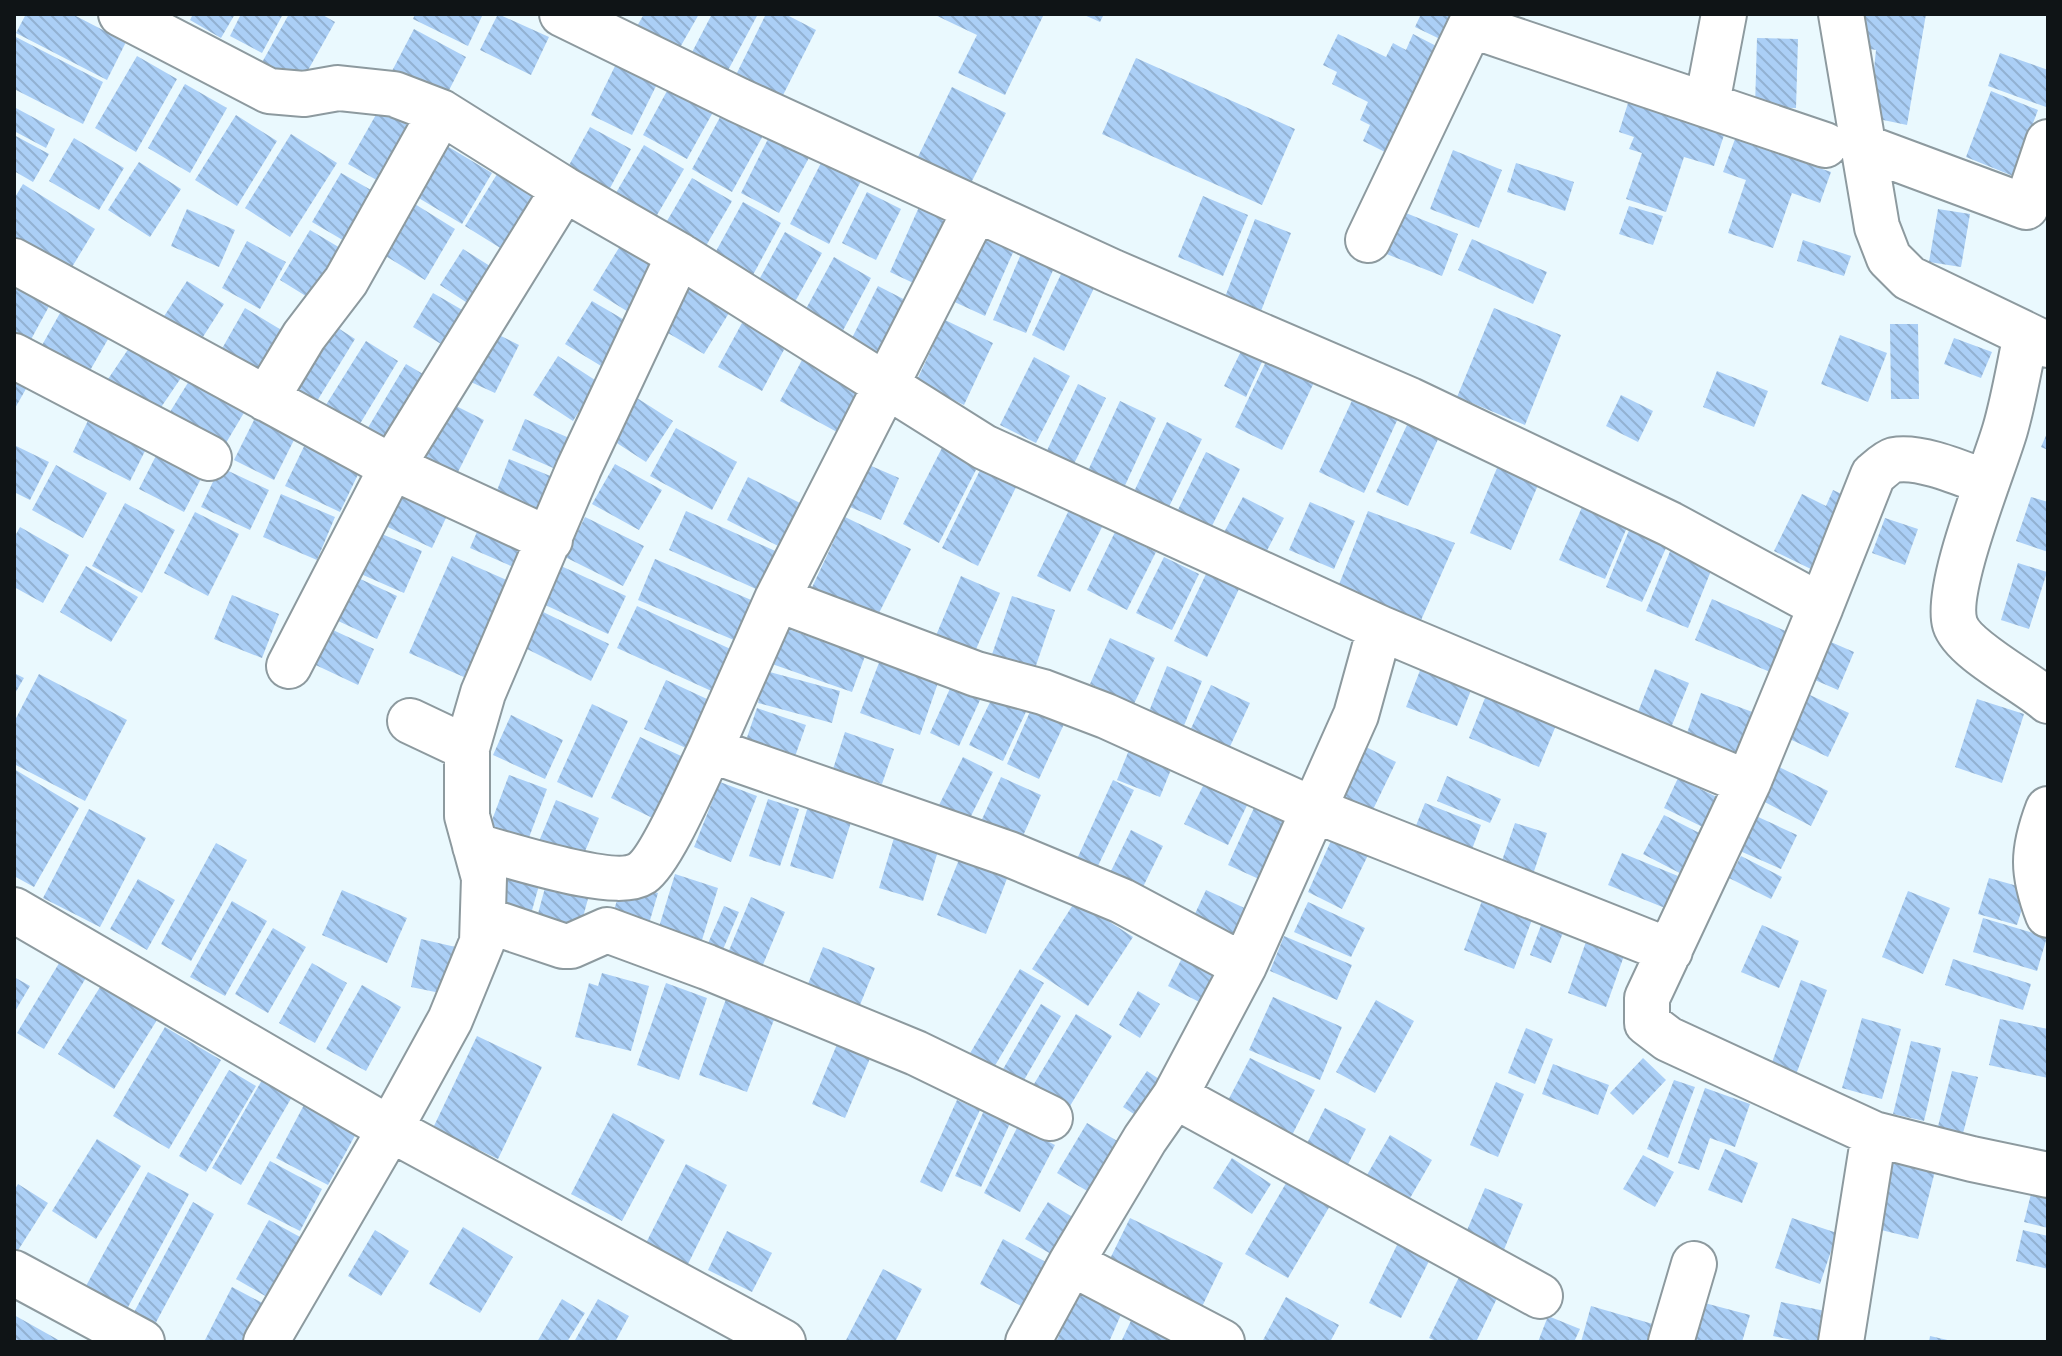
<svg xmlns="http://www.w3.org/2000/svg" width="2062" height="1356" viewBox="0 0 2062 1356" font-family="'DejaVu Sans',sans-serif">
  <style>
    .building { fill: url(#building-back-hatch) }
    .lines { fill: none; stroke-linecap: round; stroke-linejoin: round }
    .minor-casing { stroke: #8d9a9f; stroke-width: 48 }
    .minor { stroke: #fff; stroke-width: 44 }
  </style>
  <defs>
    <pattern id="building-back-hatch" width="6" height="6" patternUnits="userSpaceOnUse" patternTransform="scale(2)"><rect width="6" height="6" fill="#abcff6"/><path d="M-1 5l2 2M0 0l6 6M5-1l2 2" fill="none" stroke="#92b1d2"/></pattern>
  </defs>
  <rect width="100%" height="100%" fill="#eaf9fe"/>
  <!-- building -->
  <path class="building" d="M26 14H72L126 42 107 80 16 33Z
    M193 14H235L221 38 190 20Z
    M241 14H283L262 53 230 36Z
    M289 14H321L335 22 298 88 260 66Z
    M415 14H483L468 46 413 19Z
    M498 14 549 37 531 75 480 50Z
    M644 14H699L678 51 636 28Z
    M712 14H758L725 76 689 58Z
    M766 14H785L816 30 779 103 733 81Z
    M933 14H1044L1005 95 958 73 977 35Z
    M1082 14H1104L1100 22Z
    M1421 14H1454L1442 40 1415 27Z
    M1855 14H1926L1907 125 1869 117 1876 50 1859 47Z
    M414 29 466 57 445 98 392 71Z
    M1338 34 1386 57 1393 43 1406 50 1413 34 1442 49 1391 155 1363 141 1370 125 1360 120 1368 102 1332 84 1337 72 1323 65Z
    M14 36 103 82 83 124 14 89Z
    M1757 38 1798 39 1796 108 1755 107Z
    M2000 53 2048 70 2046 107 1988 86Z
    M137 56 177 79 136 152 95 128Z
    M1136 58 1295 129 1262 205 1102 134Z
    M617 62 658 82 632 135 591 115Z
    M673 80 717 105 687 159 643 135Z
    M185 84 227 108 190 173 148 148Z
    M952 87 1006 113 967 191 914 165Z
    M1991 91 2038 110 2013 176 1966 157Z
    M1628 103 1724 135 1714 166 1684 157 1666 212 1626 199 1642 153 1629 149 1634 137 1619 132Z
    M382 104 425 127 391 188 348 164Z
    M14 107 55 129 46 148 14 131Z
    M725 108 766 130 732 192 692 169Z
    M236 115 277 141 237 206 195 180Z
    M590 127 631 149 609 190 568 167Z
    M291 134 337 163 290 237 245 208Z
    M14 135 49 154 33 182 14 171Z
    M770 135 810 156 779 213 741 193Z
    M74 138 124 168 99 210 49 181Z
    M1735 139 1831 172 1820 203 1792 193 1773 248 1728 233 1746 180 1723 172Z
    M442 143 492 173 462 224 412 194Z
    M644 145 684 169 650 227 610 203Z
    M1453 150 1502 170 1479 228 1430 209Z
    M822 161 861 181 829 244 790 224Z
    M139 162 181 189 150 237 108 210Z
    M1516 163 1574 182 1565 211 1507 192Z
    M499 171 544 199 510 254 465 226Z
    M341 173 387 199 358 249 312 222Z
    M692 178 732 201 700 256 660 233Z
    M23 184 95 229 66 277 14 245V199Z
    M867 192 901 209 876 260 842 243Z
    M1203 196 1248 215 1223 276 1178 257Z
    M410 201 455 229 425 280 379 252Z
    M743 202 781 223 747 286 709 264Z
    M1629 206 1663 216 1653 245 1619 234Z
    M919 207 956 224 926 289 890 272Z
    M187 209 235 230 219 267 171 246Z
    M1938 209 1970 214 1961 267 1929 262Z
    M1401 211 1458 234 1442 276 1384 253Z
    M1255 219 1291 233 1261 311 1225 297Z
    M310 230 352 255 322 306 280 280Z
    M979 231 1015 248 985 316 948 299Z
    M785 232 822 253 791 309 754 289Z
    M625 238 669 265 638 318 593 290Z
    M1472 239 1547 272 1533 304 1458 270Z
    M1803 240 1851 256 1844 276 1797 261Z
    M247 241 286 262 260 309 222 288Z
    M463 249 501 273 478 310 440 285Z
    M1021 254 1054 268 1026 333 993 320Z
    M834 257 871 278 839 338 801 318Z
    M1063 270 1095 286 1064 351 1032 335Z
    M14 279 53 299 28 345 14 338Z
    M187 281 224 304 194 351 157 327Z
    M690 281 732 308 704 354 661 329Z
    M878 286 919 307 891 363 850 342Z
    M433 293 471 315 451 350 413 327Z
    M592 301 633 325 606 369 565 344Z
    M64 306 111 334 88 374 41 347Z
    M245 308 293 337 261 389 215 361Z
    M1494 308 1561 335 1525 425 1457 397Z
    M321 317 355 339 311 411 276 390Z
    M945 320 993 343 964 405 916 382Z
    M742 323 786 346 762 391 718 367Z
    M1890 324H1918L1919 399H1891Z
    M485 328 519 345 495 393 462 378Z
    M1840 335 1887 353 1868 402 1821 384Z
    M1954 338 1992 352 1981 378 1944 364Z
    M366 341 398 361 352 437 319 416Z
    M133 342 183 375 151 422 102 388Z
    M1245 343 1266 353 1246 397 1224 386Z
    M1271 351 1318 374 1282 450 1235 427Z
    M558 356 598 382 573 421 533 395Z
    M1034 357 1070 376 1036 443 1000 425Z
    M802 360 860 391 837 432 780 401Z
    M406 364 440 384 399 451 366 431Z
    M197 368 251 401 220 453 165 420Z
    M14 370 31 380 14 410Z
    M1717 371 1768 391 1754 427 1703 407Z
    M1078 384 1106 398 1071 470 1044 457Z
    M626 391 673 421 646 462 600 432Z
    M1355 394 1400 414 1364 493 1319 472Z
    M1621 395 1653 411 1638 442 1606 426Z
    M440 398 484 420 455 478 411 456Z
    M1120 401 1156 418 1122 492 1086 475Z
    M94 408 152 437 130 481 73 452Z
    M1413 412 1444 426 1408 506 1376 492Z
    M256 416 296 436 274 480 234 460Z
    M525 419 574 440 560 471 512 450Z
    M1167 422 1202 439 1164 517 1130 500Z
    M676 428 737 462 712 510 650 476Z
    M2048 431V450L2041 447Z
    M309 436 364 462 340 512 285 486Z
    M163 442 208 465 184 512 139 489Z
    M945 442 981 460 939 543 903 524Z
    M14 445 49 462 30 500 14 492Z
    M1206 452 1240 469 1210 530 1176 514Z
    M1502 456 1543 473 1511 550 1470 533Z
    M509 459 565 482 549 523 493 501Z
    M615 464 662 490 639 530 592 504Z
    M56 465 107 493 83 538 32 510Z
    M869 465 899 478 881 520 850 507Z
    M982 466 1018 483 978 566 942 548Z
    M220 467 269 490 250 530 201 507Z
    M748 477 810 508 788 551 727 520Z
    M392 480 451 507 432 548 373 520Z
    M1833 490 1852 499 1817 572 1774 551 1802 494 1826 506Z
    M281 494 335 517 317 560 263 537Z
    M1243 497 1284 518 1262 560 1221 538Z
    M2031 497 2048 502V552L2016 541Z
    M1586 498 1631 518 1605 579 1559 560Z
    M1310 502 1355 521 1334 569 1289 550Z
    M125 503 175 530 142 593 92 566Z
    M1069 510 1102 527 1070 592 1037 576Z
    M686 511 782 554 765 593 669 550Z
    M1368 511 1455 543 1418 627 1336 592Z
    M195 512 239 534 208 596 164 573Z
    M585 517 644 546 623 586 565 557Z
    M845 517 911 549 872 627 808 596Z
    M483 518 540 543 527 573 470 548Z
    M1885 518 1918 529 1905 565 1872 553Z
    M1632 523 1670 539 1642 602 1606 587Z
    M363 526 422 551 404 593 345 567Z
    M20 527 69 555 43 603 14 587V538Z
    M1115 532 1156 552 1127 610 1087 590Z
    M1673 544 1715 561 1688 628 1646 611Z
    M452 556 516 584 473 681 409 653Z
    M1164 557 1199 574 1172 630 1136 613Z
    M655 559 763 605 746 645 638 600Z
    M2018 563 2047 572 2029 629 2001 620Z
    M86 566 138 597 111 642 60 612Z
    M561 566 626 596 608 634 543 604Z
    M343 571 397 596 377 639 323 614Z
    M1206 574 1239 589 1207 657 1174 641Z
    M961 576 1000 593 971 661 932 645Z
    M232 595 279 614 262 658 214 639Z
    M1012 596 1055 610 1031 680 988 666Z
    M1712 599 1788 632 1770 672 1695 640Z
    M637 606 737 652 718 694 617 648Z
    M539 610 609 644 591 681 521 646Z
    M320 624 374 649 358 685 303 659Z
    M785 628 865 656 852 692 772 664Z
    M1817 636 1854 652 1838 690 1801 674Z
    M1110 638 1155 658 1134 704 1090 684Z
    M883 652 941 674 920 735 860 713Z
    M1424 660 1475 680 1457 726 1406 707Z
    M1167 666 1202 681 1181 733 1146 719Z
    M1655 669 1689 683 1666 740 1632 727Z
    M766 671 840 691 832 723 758 703Z
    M14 673 24 678 14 695Z
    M957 673 986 687 959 746 930 733Z
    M39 674 127 720 85 801 14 764V722Z
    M666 680 720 705 697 753 644 729Z
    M1211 685 1250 703 1227 753 1188 735Z
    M998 686 1031 701 1003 761 969 745Z
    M1489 688 1559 718 1539 767 1469 738Z
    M1799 690 1849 713 1828 757 1779 734Z
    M1701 693 1766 717 1746 773 1681 750Z
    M1036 698 1069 713 1039 779 1007 764Z
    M1977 699 2024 714 2002 783 1955 767Z
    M592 704 628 721 592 798 557 782Z
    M757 708 806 725 791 768 742 752Z
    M511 715 563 740 545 779 493 755Z
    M845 732 894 749 882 784 833 769Z
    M640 737 692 761 663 823 611 798Z
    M1133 740 1176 757 1160 797 1117 780Z
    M1364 746 1396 762 1367 822 1335 807Z
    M963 757 993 772 969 820 939 805Z
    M1773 764 1828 791 1811 826 1757 798Z
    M14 769 79 808 34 887 14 876Z
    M1209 774 1252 795 1228 845 1184 824Z
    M509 775 547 789 524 851 486 836Z
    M1447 776 1501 799 1490 823 1437 801Z
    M1001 777 1041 795 1019 845 979 826Z
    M1678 778 1731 804 1717 834 1664 808Z
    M1113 780 1134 790 1097 868 1077 859Z
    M720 782 757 796 731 862 694 847Z
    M768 799 799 809 780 866 749 856Z
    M1258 799 1302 820 1272 885 1228 865Z
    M556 800 599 818 578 868 535 851Z
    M809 803 853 816 833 879 790 866Z
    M1425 803 1481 825 1468 860 1411 838Z
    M89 809 146 838 100 927 43 898Z
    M1664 815 1717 842 1697 882 1643 854Z
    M1756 816 1797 835 1781 869 1740 851Z
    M1515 823 1547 833 1529 886 1497 875Z
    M897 828 941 841 923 901 879 888Z
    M1131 830 1163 846 1142 889 1110 873Z
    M1334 834 1370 851 1342 909 1308 892Z
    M216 843 247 860 191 961 161 944Z
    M1622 853 1678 876 1665 908 1608 885Z
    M1741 856 1782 877 1771 899 1729 878Z
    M960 857 1008 876 986 934 937 915Z
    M503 872 540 882 529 921 492 911Z
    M549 873 592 884 579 932 536 921Z
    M675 874 718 888 698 953 655 940Z
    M1989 878 2028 889 2017 925 1978 914Z
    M138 879 175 900 147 950 110 929Z
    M622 883 658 893 646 934 610 924Z
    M1487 887 1537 906 1514 969 1464 950Z
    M342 890 407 918 387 963 322 935Z
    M1206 890 1255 913 1235 954 1187 931Z
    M1908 891 1950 908 1923 974 1882 957Z
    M751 897 785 912 757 979 723 965Z
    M1076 900 1133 937 1088 1006 1032 969Z
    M232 901 267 921 225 996 190 977Z
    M1308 902 1365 928 1351 957 1294 932Z
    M724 906 739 912 718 961 703 955Z
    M1546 912 1568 920 1551 963 1530 955Z
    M1983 918 2047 937 2037 971 1973 952Z
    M1762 925 1799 941 1779 988 1741 972Z
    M273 928 306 947 268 1013 235 994Z
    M1284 936 1352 965 1337 1000 1270 971Z
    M1588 936 1626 950 1606 1007 1568 993Z
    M421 939 460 948 450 995 411 987Z
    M823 947 875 968 853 1022 801 1001Z
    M1186 950 1232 973 1213 1009 1168 986Z
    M1953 959 2031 984 2023 1010 1945 985Z
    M61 960 87 976 44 1049 17 1033Z
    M312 963 347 983 315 1043 279 1023Z
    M1020 969 1044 983 990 1074 966 1060Z
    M602 973 649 986 631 1051 575 1037 589 983 598 986Z
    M14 977 30 986 14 1013Z
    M1801 980 1827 990 1794 1080 1769 1071Z
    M666 983 707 998 679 1080 637 1065Z
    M102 984 157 1020 114 1089 58 1054Z
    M362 985 401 1007 366 1071 326 1049Z
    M1138 991 1160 1004 1140 1038 1119 1025Z
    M1273 997 1342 1027 1320 1080 1249 1050Z
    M726 999 775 1017 747 1092 699 1075Z
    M1376 1000 1414 1021 1375 1093 1336 1072Z
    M1041 1004 1061 1016 1020 1087 999 1076Z
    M1076 1014 1112 1036 1067 1111 1031 1089Z
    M1862 1018 1901 1029 1882 1099 1842 1088Z
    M2000 1019 2048 1029V1078L1989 1065Z
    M165 1027 221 1060 169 1149 113 1116Z
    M1526 1028 1553 1039 1535 1084 1508 1073Z
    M477 1036 542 1067 498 1159 433 1128Z
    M1911 1041 1941 1048 1924 1121 1893 1114Z
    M838 1042 871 1056 845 1118 812 1104Z
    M1250 1058 1315 1090 1286 1147 1221 1114Z
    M1643 1058 1666 1080 1633 1115 1610 1093Z
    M1553 1064 1609 1085 1598 1115 1542 1094Z
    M229 1070 256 1086 206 1172 179 1156Z
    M1147 1071 1171 1087 1148 1123 1123 1107Z
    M1952 1071 1978 1077 1958 1152 1933 1146Z
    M266 1073 296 1090 241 1185 212 1168Z
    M1674 1080 1695 1087 1668 1158 1647 1149Z
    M1496 1082 1524 1094 1498 1157 1470 1145Z
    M1705 1088 1750 1104 1735 1147 1710 1138 1699 1170 1678 1163Z
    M957 1100 980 1110 942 1192 920 1182Z
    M306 1101 358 1130 328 1185 276 1158Z
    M986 1106 1012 1119 981 1187 955 1176Z
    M1325 1108 1366 1129 1341 1178 1300 1157Z
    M613 1113 665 1140 622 1221 571 1194Z
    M1087 1123 1129 1148 1099 1198 1057 1173Z
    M1018 1126 1055 1145 1020 1212 984 1193Z
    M1390 1135 1432 1160 1402 1212 1360 1187Z
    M97 1139 141 1166 96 1239 52 1211Z
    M1725 1149 1758 1163 1742 1203 1708 1190Z
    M1643 1155 1674 1172 1655 1207 1623 1189Z
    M1232 1158 1271 1184 1252 1214 1213 1188Z
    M1890 1159 1935 1171 1918 1239 1873 1228Z
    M270 1161 322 1189 300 1231 247 1204Z
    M686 1164 727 1185 688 1264 646 1243Z
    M148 1172 189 1194 127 1309 86 1286Z
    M1289 1178 1331 1204 1288 1278 1245 1254Z
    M18 1184 48 1203 17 1252 14 1250V1191Z
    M2033 1186 2048 1190V1228L2024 1222Z
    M1485 1188 1523 1204 1503 1252 1465 1235Z
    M193 1202 214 1214 153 1328 132 1316Z
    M1048 1202 1079 1221 1058 1258 1025 1239Z
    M1130 1218 1223 1263 1198 1315 1105 1269Z
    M1792 1218 1837 1233 1820 1284 1775 1268Z
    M269 1220 300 1237 267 1297 236 1279Z
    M463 1227 513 1257 480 1313 429 1284Z
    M375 1230 409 1251 381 1296 348 1276Z
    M2023 1230 2048 1236V1269L2016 1261Z
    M727 1231 772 1253 752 1292 708 1270Z
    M1003 1239 1059 1269 1036 1314 980 1284Z
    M1398 1243 1430 1259 1401 1318 1369 1303Z
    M883 1269 922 1289 895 1342H845Z
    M1461 1273 1500 1292 1476 1342H1438L1429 1338Z
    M232 1287 270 1307 252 1342H204Z
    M1080 1290 1123 1310 1109 1342H1056Z
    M1286 1297 1339 1325 1330 1342H1262Z
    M562 1299 585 1313 567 1342H537Z
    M598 1299 629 1316 615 1342H574Z
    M1697 1301 1750 1315 1742 1342H1698L1686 1338Z
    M1781 1302 1840 1314 1834 1342H1801L1773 1336Z
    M1591 1306 1663 1327 1659 1342H1581Z
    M1135 1312 1175 1331 1170 1342H1121Z
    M14 1315 62 1342H14Z
    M1548 1316 1580 1329 1574 1342H1538Z
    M1930 1336 1952 1341V1342H1929Z"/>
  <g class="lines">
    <defs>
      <path id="minor" d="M121 14 269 91 304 94 338 88 394 94 441 112 564 189 679 255 984 447 1380 628 1356 715 1244 966 1175 1096 1145 1139 1071 1263 1028 1342
        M562 14 738 100 1113 272 1410 400 1670 524 1821 606 1748 783 1647 998V1023L1668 1039 1874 1134 1972 1159 2048 1175
        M1841 14 1877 227 1889 258 1909 278 2048 345
        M1473 26 1825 145
        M1707 103 1724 14
        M1862 146 2026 207 2048 142
        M976 209 777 599 710 750 1009 854 1122 901 1244 966
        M1368 240 1476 14
        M14 261 392 467 550 540
        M2026 335C2019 367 2014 399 2005 430 1993 471 1944 588 1955 624 1963 650 2027 682 2048 701
        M14 356 209 458
        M266 399 304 336 346 281 441 112
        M777 599 976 674 1043 692 1106 716 1314 810 1670 951
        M1821 606 1873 475C1879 470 1887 462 1894 460 1920 455 1963 474 1987 483
        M1380 628 1748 783
        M289 666 392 467 564 189
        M410 721 467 748
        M2048 809C2032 851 2032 873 2048 915
        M475 846C508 854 615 891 642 873 662 859 697 776 710 750
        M14 910 390 1129 450 1020 482 942 484 878 467 816V748L483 693 579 468 679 255
        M483 919 563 946H571L607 930 707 967 916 1053 1050 1118
        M1175 1096 1540 1296
        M1071 1263 1222 1342
        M14 1273 142 1342
        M266 1342 390 1129 783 1342
        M1671 1342 1694 1264
        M1841 1342 1874 1134"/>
    </defs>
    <!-- minor casing -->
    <use href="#minor" class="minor-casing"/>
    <!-- minor -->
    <use href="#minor" class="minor"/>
  </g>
  <!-- border -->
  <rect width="2062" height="1356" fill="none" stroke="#0f1416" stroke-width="32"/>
</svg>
